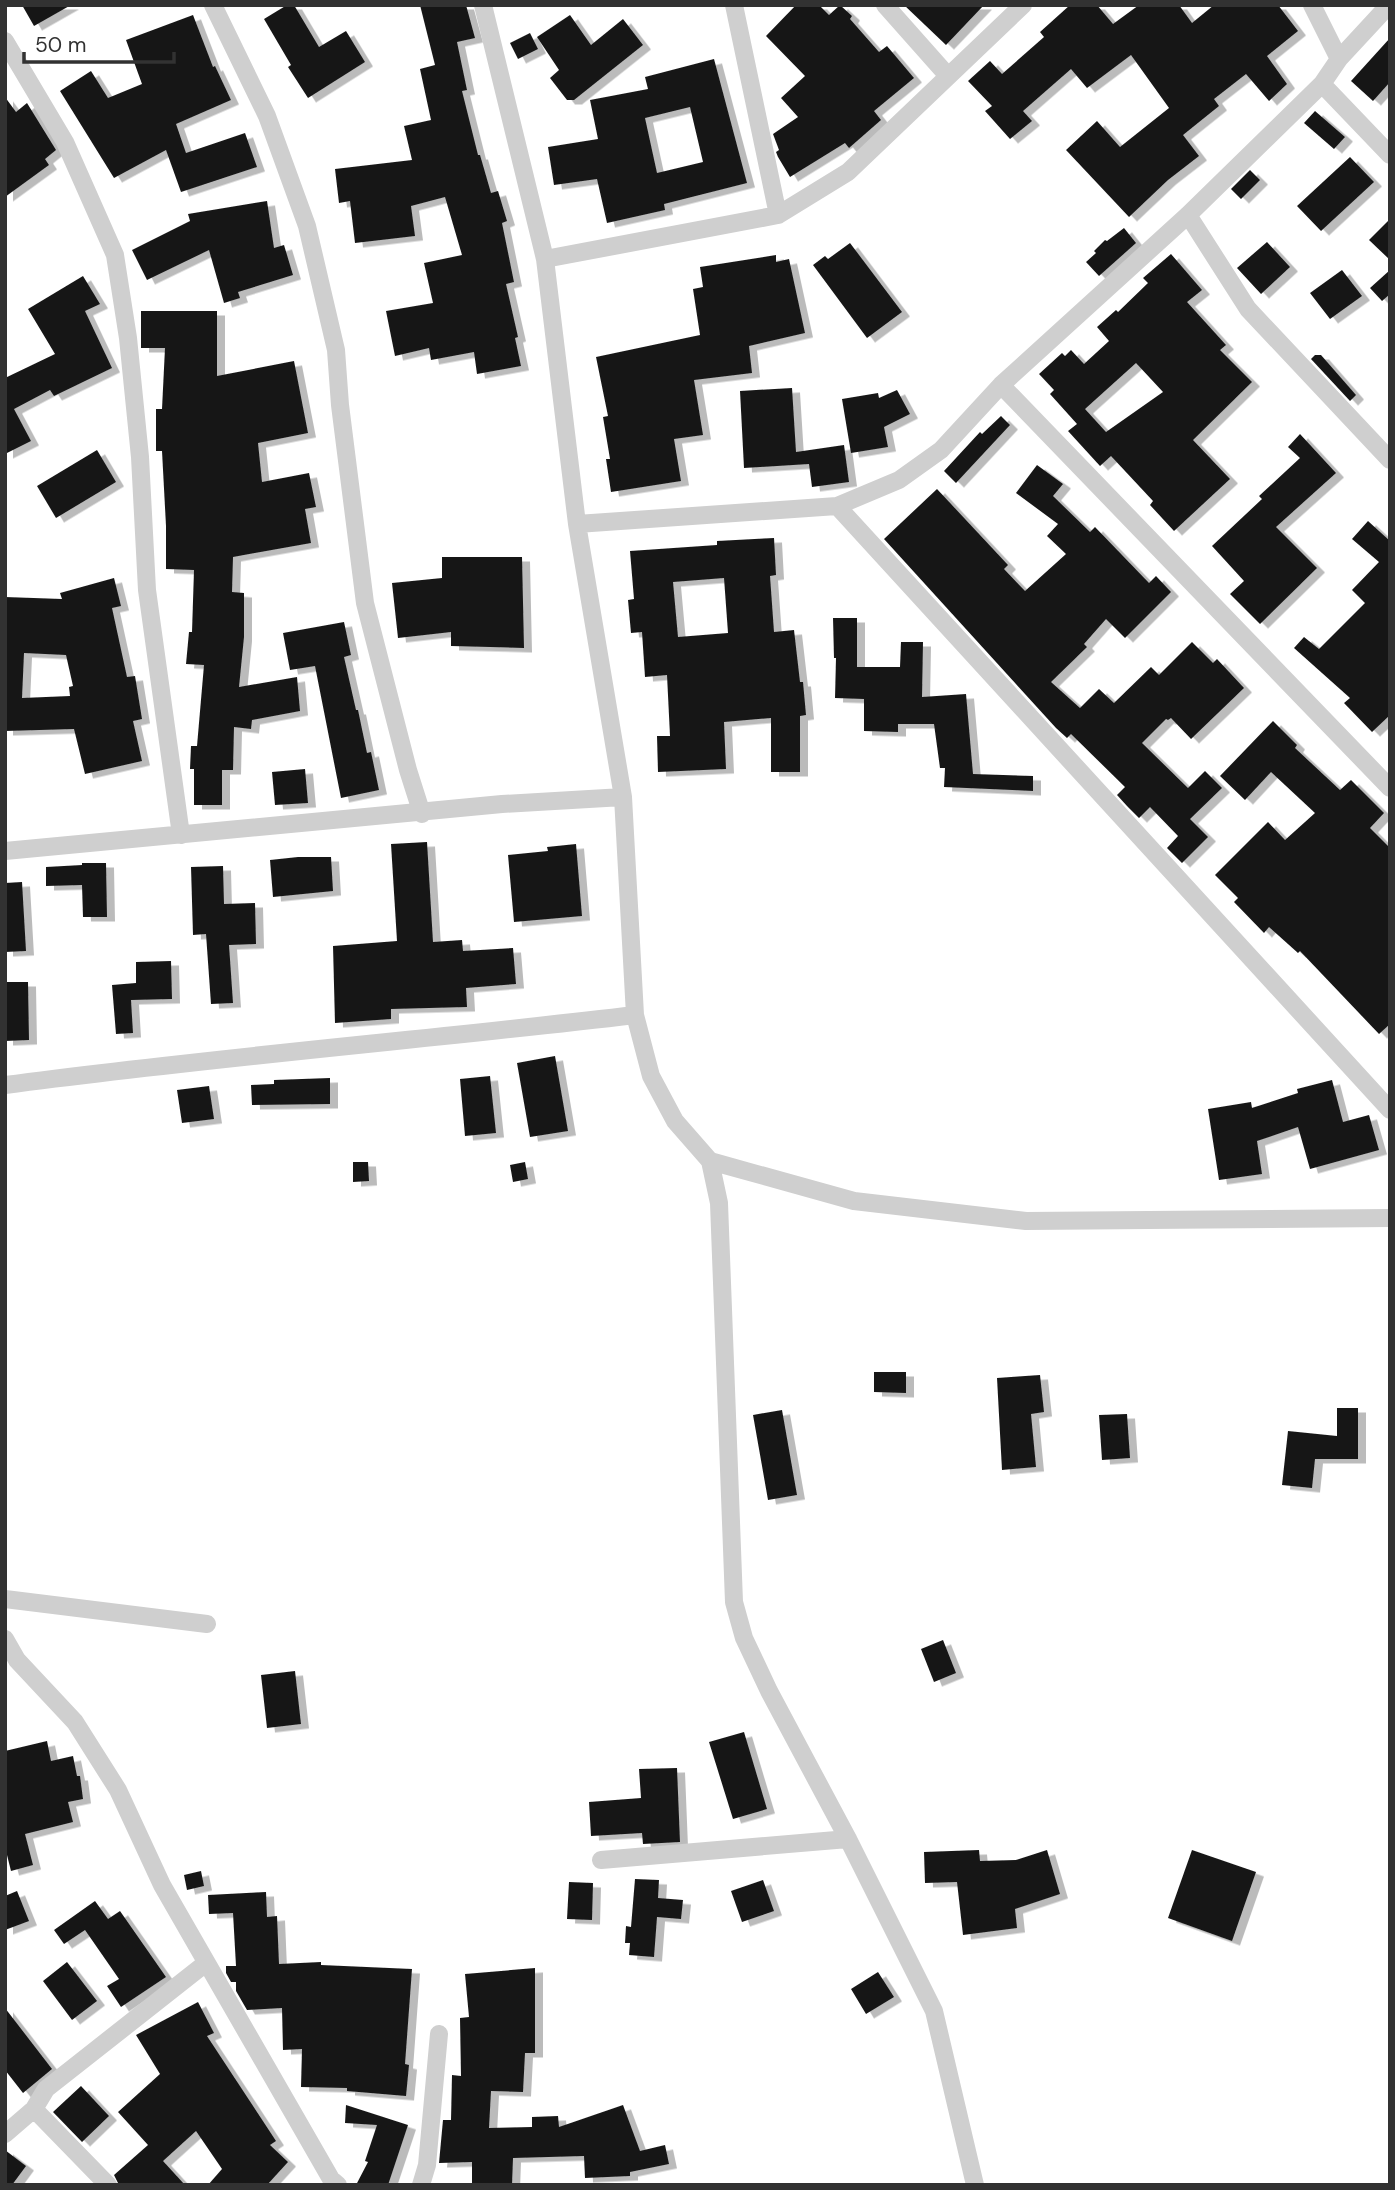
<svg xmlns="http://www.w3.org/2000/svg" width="1395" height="2190" viewBox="0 0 1395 2190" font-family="'DM Sans',sans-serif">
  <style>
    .building { fill: #191919; fill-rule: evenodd; filter: url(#shadow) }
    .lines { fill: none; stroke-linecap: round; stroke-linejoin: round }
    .minor { stroke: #cfcfcf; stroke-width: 18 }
  </style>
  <defs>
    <filter id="shadow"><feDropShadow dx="8" dy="4.5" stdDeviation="0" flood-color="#0004"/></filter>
  </defs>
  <rect width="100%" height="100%" fill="#fff"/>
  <!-- building -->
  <path class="building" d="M22 5H71L34 26Z
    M287 5H294L319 47 346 31 365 62 308 98 288 67 291 65 264 19Z
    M420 5H466L475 38 457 42 467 90 462 91 478 155H480L491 193 498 191 507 221 502 223 514 282 506 284 518 337 515 338 521 366 477 374 474 352 431 360 429 348 395 356 386 311 433 303 424 263 462 255 445 197 411 206 415 236 355 243 350 201 339 203 335 169 412 160 404 126 431 120 420 69 435 65Z
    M796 5H819L829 15 840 5 852 16 850 19 879 52 887 46 914 78 874 111 881 120 849 148 845 143 790 177 778 157 776 152 779 150 773 134 798 117 781 98 805 76 766 36Z
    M904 5H984L946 45Z
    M1070 5H1097L1113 24 1139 5H1179L1192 23 1214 5H1278L1298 31 1267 56 1287 84 1269 101 1246 74 1214 99 1219 106 1183 135 1199 156 1168 180 1129 217 1066 150 1097 121 1120 147 1169 108 1131 55 1087 88 1071 69 1023 111 1032 121 1010 139 985 111 992 106 968 81 990 61 1002 74 1044 37 1040 32Z
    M193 15 213 67 215 66 231 100 176 124 186 153 245 133 257 167 181 192 166 150 114 178 60 91 91 71 108 98 142 84 126 40Z
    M570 15 591 45 623 19 643 45 574 100H567L550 78 559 70 537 37Z
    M530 33 538 49 518 59 510 43Z
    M1390 38V82L1373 101 1351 81Z
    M714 59 747 183 664 204 665 210 607 223 597 179 554 185 548 147 598 139 590 100 648 89 645 77ZM690 107 703 162 657 173 645 118Z
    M5 97 16 112 27 103 56 150 45 159 49 165 5 197Z
    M1315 111 1345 137 1334 149 1304 123Z
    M1350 157 1374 182 1321 231 1297 206Z
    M1250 170 1260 180 1241 199 1231 189Z
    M267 201 274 248 284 245 293 275 238 292 240 298 224 303 209 250 147 280 132 250 190 221 188 214Z
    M1390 219V260L1369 240Z
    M1124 228 1136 243 1099 276 1086 262 1096 253 1094 251 1105 240 1107 241Z
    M1267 242 1290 267 1261 294 1237 268Z
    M850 243 902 312 867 338 813 265 825 256 828 259Z
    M1171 254 1202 290 1187 302 1226 345 1220 350 1252 382 1193 440 1230 479 1174 531 1150 505 1153 501 1111 456 1100 466 1068 431 1077 424 1050 394 1054 390 1039 374 1062 353 1065 356 1071 350 1084 364 1109 341 1097 327 1116 310 1118 312 1148 283 1143 278ZM1136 363 1163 392 1106 432 1085 409Z
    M776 255V262L789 259 805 333 749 346 752 373 694 380 703 435 674 439 681 481 611 492 606 459H610L603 417 608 416 596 357 700 335 693 289 703 287 700 267Z
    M1342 270 1362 296 1330 319 1310 293Z
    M1390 270V294L1382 301 1370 288Z
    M83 276 100 304 85 311 112 368 54 396 50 390 14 409 31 441 5 454V378L55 354 28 309Z
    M141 311H217V376L294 361 308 433 258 443 262 482 309 473 316 507 305 509 311 543 233 557 232 592 244 593V637L239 687 297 677 300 711 252 720 251 729 234 727 233 770H222V805H194V769H190L191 746H197L204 665 186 664 189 632H192L194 570 166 569V526L162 451H156V409H162L165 348H141Z
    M1315 355H1321L1356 395 1350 401 1311 359Z
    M792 388 796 452 844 445 849 482 812 487 809 464 744 468 740 391Z
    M897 390 910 414 884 427 888 447 851 453 842 399 878 393 879 398Z
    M1001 416 1010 425 956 483 944 471 980 432 982 434Z
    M1300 434 1336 473 1276 527 1317 568 1260 624 1230 594 1244 581 1212 546 1262 499 1259 496 1300 458 1288 447Z
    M97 450 116 482 56 518 37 486Z
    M1037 465 1063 484 1053 496 1090 532 1095 527 1149 583 1156 576 1171 592 1125 638 1106 619 1084 644 1087 647 1051 682 1080 708 1099 689 1114 703 1151 667 1159 675 1192 642 1213 663 1217 659 1244 688 1191 739 1171 718 1168 720 1166 719 1142 743 1188 788 1205 771 1222 788 1190 819 1208 837 1182 863 1167 848 1178 836 1150 807 1139 818 1127 806 1117 795 1125 787 1071 734 1067 738 1056 728 884 539 937 489 1008 565 1004 569 1025 591 1066 554 1047 536 1058 524 1016 493Z
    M1368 521 1390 541V715L1372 732 1344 703 1350 698 1294 648 1304 637 1319 649 1365 603 1352 590 1379 562 1352 539Z
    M774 538 776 575 770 576 774 632 794 630 800 682H803L806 715 800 716V772H771V718L724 722 726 769 658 772 657 736H670L667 675 645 677 642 632 631 633 628 600 634 599 630 551 717 545V541ZM724 578 728 633 678 637 673 582Z
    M442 557H522L524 648 451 646V632L398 638 392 583 442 578Z
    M114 578 121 606 112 608 127 677 135 676 142 719 133 721 142 761 85 774 74 729 5 731V597L62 599 60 593ZM24 653 66 655 73 686 69 687 70 696 22 698Z
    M833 618H857V667H900L901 642H923L922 697 966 694 973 774 1033 776V791L944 787 945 768H940L934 724H898V732L864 731V699L835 698 836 658H834Z
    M344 622 351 655 344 657 356 710H358L367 753 371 752 379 790 341 798 315 666 290 670 283 633Z
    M1273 721 1297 745 1295 748 1340 790 1351 780 1384 813 1370 828 1390 848V1024L1379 1034 1300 951 1298 953 1269 927 1264 933 1234 902 1238 898 1215 875 1268 822 1285 840 1315 813 1271 772 1245 800 1220 776Z
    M305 769 308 803 275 805 272 772Z
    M427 842 433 942 462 940 463 951 513 948 516 984 466 988 467 1007 391 1009V1019L335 1023 333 946 397 941 391 844Z
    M576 844 582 916 514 922 508 855 548 851 547 847Z
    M298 857H331L333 891 273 897 270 860Z
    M82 863H106L107 917H83L82 885 46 886V867L82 865Z
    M223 866 224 904 255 903 256 944 229 945 233 1003 211 1004 206 934 193 935 191 867Z
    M22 882 26 951 5 952V883Z
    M171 961 172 999 131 1000 133 1033 116 1034 112 985 136 983V962Z
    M5 982H28L29 1040 5 1041Z
    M555 1056 568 1131 530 1137 517 1063Z
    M490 1076 496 1133 465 1136 460 1079Z
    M330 1078V1104L252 1105 251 1085 274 1084V1080Z
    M1332 1080 1343 1122 1369 1115 1379 1150 1310 1169 1298 1127 1257 1141 1262 1174 1219 1180 1208 1109 1251 1102 1252 1108 1298 1093 1297 1089Z
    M209 1086 214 1119 182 1123 177 1090Z
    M353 1162H368L369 1181 353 1182Z
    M525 1162 528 1179 513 1182 510 1165Z
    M874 1372H906V1393L874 1392Z
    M1040 1375 1044 1412 1031 1414 1036 1467 1002 1470 997 1378Z
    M1337 1408H1358V1459H1315L1312 1488 1282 1485 1288 1431 1337 1436Z
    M782 1410 797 1495 768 1500 753 1415Z
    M1127 1414 1130 1458 1102 1460 1099 1415Z
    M943 1640 956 1673 934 1682 921 1649Z
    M295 1671 301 1724 267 1728 261 1675Z
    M744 1732 767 1809 733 1819 709 1742Z
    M47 1741 51 1761 73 1756 77 1776H80L83 1799 68 1802 73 1822 25 1834 33 1865 11 1871 5 1847V1751Z
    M677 1768 680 1842 643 1844 642 1833 591 1836 589 1802 641 1798 639 1769Z
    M979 1850 980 1861 1016 1860 1047 1850 1060 1894 1015 1909 1017 1928 963 1935 957 1882 925 1883 924 1852Z
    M1192 1850 1256 1872 1232 1941 1168 1918Z
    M201 1871 204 1886 187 1890 184 1875Z
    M635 1879 659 1880 658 1898 683 1900 681 1919 657 1917 654 1957 629 1955 630 1943H625L626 1926 631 1927Z
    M763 1880 774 1911 742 1922 731 1891Z
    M569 1882 593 1883 592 1920 567 1919Z
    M17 1891 29 1921 5 1930V1896Z
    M266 1892 267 1917 277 1916 279 1964 321 1962V1965L412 1969 405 2064 409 2065 406 2096 347 2091V2088L301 2087 302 2049 283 2050 282 2008 247 2010 236 1991V1982H231L226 1973V1966H236L233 1913 209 1914 208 1895Z
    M95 1901 108 1919 120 1911 166 1977 121 2007 107 1986 119 1979 85 1930 64 1944 54 1930Z
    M67 1962 97 2001 72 2020 43 1981Z
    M535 1968V2053H525L523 2092 491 2091 489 2128 532 2127V2117L558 2116 559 2127 623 2105 640 2151 665 2145 669 2164 630 2172V2176L585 2178 584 2156 513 2158 512 2185H472V2162L439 2163 443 2120H451L452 2075 461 2076 460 2018 469 2017 465 1974Z
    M878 1972 894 1997 866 2014 851 1989Z
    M198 2002 214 2033 207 2036 276 2141 270 2145 288 2162 267 2185H208L222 2169 196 2131 163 2161 185 2185H119L114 2175 148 2145 118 2112 160 2074 136 2035Z
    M5 2008 52 2069 23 2093 5 2070Z
    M81 2086 109 2116 82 2142 53 2112Z
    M346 2105 408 2125 388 2185H356L368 2162 365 2161 377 2125 345 2123Z
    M5 2150 26 2166 12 2185H5Z"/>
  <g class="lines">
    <!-- minor -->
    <path class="minor" d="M213 5 267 116 307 226 336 350 340 405 365 603 408 770 422 814
      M483 5 545 259 577 524 623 797 635 1015 651 1076 675 1121 710 1161 719 1203 734 1602 744 1638 769 1691 848 1839 934 2011 975 2185
      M734 5 778 215
      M885 5 948 76
      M1312 5 1339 59
      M5 41 65 142 115 255 128 338 140 457 147 590 181 835
      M1322 84 1390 155
      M1188 215 1248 309 1390 460
      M545 259 778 215 848 172 1023 5
      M1001 385 1390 788
      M837 506 1390 1110
      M577 524 837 506 899 480 941 450 1001 385 1188 215 1322 84 1339 59 1389 5
      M5 851 502 804 623 797
      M5 1085C215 1057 425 1040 635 1015
      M710 1161 854 1201 1026 1221 1390 1218
      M5 1599 207 1624
      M5 1639 17 1660 75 1722 118 1790 162 1885 331 2179 338 2185
      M601 1860 848 1839
      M34 2109 108 2185
      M5 2134 34 2109 46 2089 206 1963
      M421 2185 427 2165 439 2034"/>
  </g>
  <!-- border -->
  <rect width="1395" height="2190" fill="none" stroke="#323232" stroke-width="14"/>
  <!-- scale -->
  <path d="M24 52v10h150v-10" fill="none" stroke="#323232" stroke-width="3.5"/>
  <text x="35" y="52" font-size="21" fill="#323232" stroke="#ffffff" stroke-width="5" paint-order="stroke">50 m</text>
</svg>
